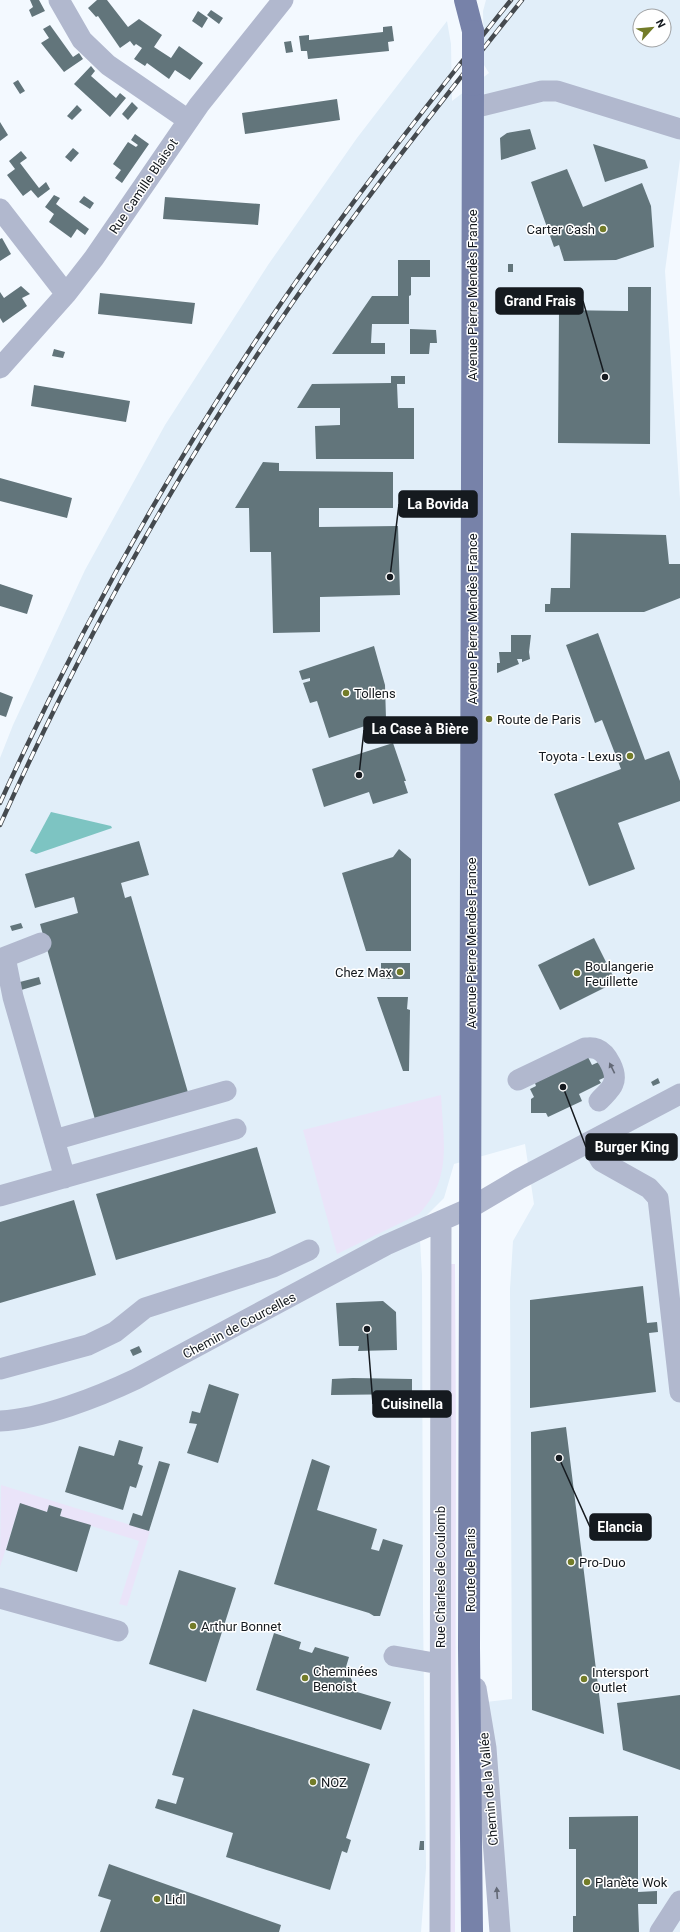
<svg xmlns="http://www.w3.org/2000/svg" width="680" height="1932" viewBox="0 0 680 1932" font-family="Roboto,sans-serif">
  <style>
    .built { fill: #e1eef9; fill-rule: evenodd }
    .green { fill: #eae4f9 }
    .water { fill: #7dc4c2 }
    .building { fill: #62757b }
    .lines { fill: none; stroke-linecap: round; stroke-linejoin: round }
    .minor { stroke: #b1b8ce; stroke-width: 21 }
    .major { stroke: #7782a9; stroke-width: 22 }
    .rail-casing { stroke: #454a4f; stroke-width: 4.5 }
    .rail { stroke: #fff; stroke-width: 3; stroke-dasharray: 9; stroke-linecap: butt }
    .major-bridge { stroke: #7782a9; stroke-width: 22 }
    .oneway { fill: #636976 }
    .poi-dot { fill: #737c28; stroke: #fff; stroke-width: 1.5 }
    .labels { text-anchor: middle; stroke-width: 3; stroke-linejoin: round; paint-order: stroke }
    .street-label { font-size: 13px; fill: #151a1f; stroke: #fff }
    .poi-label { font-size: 13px; fill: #151a1f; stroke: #fff; text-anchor: start }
    .leader { fill: none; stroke: #151a1f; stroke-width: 1.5 }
    .callout-dot { fill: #151a1f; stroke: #fff; stroke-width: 1.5 }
    .callout { fill: #151a1f; stroke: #151a1f; stroke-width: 1.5 }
    .callout-label { font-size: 14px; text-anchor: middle; font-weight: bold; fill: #fff }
  </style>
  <rect width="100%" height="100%" fill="#f3f9ff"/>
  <!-- built -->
  <path class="built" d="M486 0H680V159L665 271 680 499V1932H508L486 1702 512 1699 510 1289 513 1241 534 1204 525 1144 454 1164 444 1198 419 1223 422 1275 423 1609 426 1868 421 1932H0V758L13 725 85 570 165 425 268 265 357 138 447 21 451 44 452 101 489 73 484 65 483 11ZM640 16H664V40H640Z"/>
  <!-- green -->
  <path class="green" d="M441 1095C443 1140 453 1178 419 1214L337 1254 303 1130Z
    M449 1264H455L456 1435 455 1932H450Z
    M1 1485 150 1531 127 1606 119 1604 139 1541 60 1516 62 1509 50 1505 47 1512 20 1504 0 1567Z"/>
  <!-- water -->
  <path class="water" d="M51 812 111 826 112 828 36 854 30 851Z"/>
  <!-- building -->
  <path class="building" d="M30 0H39L45 11 32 17 29 10 33 7Z
    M97 0H107L128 27 139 19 162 35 154 47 171 58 179 46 203 63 190 80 175 70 169 79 147 63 145 66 134 59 142 48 136 44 134 46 130 41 120 48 98 16 96 17 88 8Z
    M211 10 223 18 219 24 207 15Z
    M198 11 208 18 202 28 192 21Z
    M50 25 73 57 79 53 83 59 64 72 41 43 49 38 43 29Z
    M392 26 394 41 388 42 389 51 308 59 307 51H301L299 36 309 35V40L383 32V27Z
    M291 41 293 52 286 53 284 42Z
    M91 66 95 71 91 76 116 98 120 93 126 98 110 117 74 84Z
    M18 80 25 91 20 94 13 83Z
    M337 99 340 120 245 134 242 113Z
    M132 102 138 108 128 120 122 114Z
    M77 105 82 110 72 120 67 116Z
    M0 122 8 135 0 141Z
    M530 129 536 149 501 160 500 138 507 133Z
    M135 134 149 144 122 183 115 178 121 170 113 164 128 142 136 147 138 145 131 140Z
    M593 144 645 160 648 168 605 182Z
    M73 148 79 153 71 162 65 157Z
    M21 151 27 158 20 163 39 188 46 182 50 189 38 198 31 190 23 196 7 175 15 169 9 161Z
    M567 169 583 207 642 183 651 206 654 247 616 260 564 261 559 245 554 247 531 182Z
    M54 195 60 198 56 204 89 229 85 235 77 229 71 238 49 222 54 214 45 207Z
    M84 196 94 203 90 209 79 202Z
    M165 197 260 204 258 225 163 219Z
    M2 238 11 254 0 261V239Z
    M398 260H430V277H411V295L409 296V324H372L371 343H385V354H332L372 296H398Z
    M508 264H513V272H508Z
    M21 286 30 294 22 298 27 306 3 323 0 318V292L4 298Z
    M628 287H651L650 444 558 443 559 310 628 311Z
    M100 293 195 303 192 324 98 314Z
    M410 329 436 330 437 343H430L429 354H410Z
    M54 349 65 352 63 358 52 356Z
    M391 376H405V384H397L398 408H414V459H316L315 426 340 425V408H297L312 384 391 383Z
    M34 385 130 401 126 422 31 406Z
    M263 462 279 463V471L393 472V508H319V527L398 526 400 595 320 597V632L273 633 271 552H250L249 508H235Z
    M0 478 72 498 67 518 0 501Z
    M571 533 666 535 669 564H680V598L644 612H545V604H550L551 588H570Z
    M0 584 33 595 27 614 0 606Z
    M598 633 645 760 669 751 680 781V801L618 823 635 869 589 886 554 794 621 769 602 720 595 723 566 645Z
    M511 635H531L529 652 530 659 522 662V659H517L519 664 497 673V663H500L499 652H511Z
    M374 646 385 685 386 719 329 738 317 701 310 703 303 683 310 681V678L302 680 299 671Z
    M0 692 13 697 6 717 0 715Z
    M393 743 406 781H404L408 793 373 804 369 792 324 807 312 769Z
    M139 841 149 875 121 883 125 898 131 896 189 1096 96 1123 40 924 78 913 74 897 35 908 25 874Z
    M399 849 411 859V951H366L342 873 393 857Z
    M21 923 23 928 12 931 10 926Z
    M594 938 616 982 560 1010 538 965Z
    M381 963H410V979H381Z
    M39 977 41 984 18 991 16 983Z
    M377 997H408L407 1009 410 1010 409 1071H403Z
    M587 1055 592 1065 603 1060 610 1075 599 1080 601 1083 579 1094 582 1101 548 1117 546 1113H531V1099L534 1097 530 1089 536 1086 534 1080Z
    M658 1078 660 1083 653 1086 651 1082Z
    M257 1147 276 1213 116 1260 96 1194Z
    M74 1200 96 1275 0 1303V1222Z
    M643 1286 647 1323 657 1322 658 1332 649 1333 656 1392 530 1408V1300Z
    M383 1301 396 1312 397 1350 358 1351 359 1346H339L336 1303Z
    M139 1346 142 1352 133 1356 130 1350Z
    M353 1378 412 1379V1394L331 1395 332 1379Z
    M209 1384 239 1394 218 1463 187 1453 197 1424 189 1423 192 1411 200 1413Z
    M566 1427 604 1734 532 1710 531 1432Z
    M119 1440 143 1447 138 1464 143 1466 136 1488 130 1486 123 1510 65 1492 79 1446 114 1456Z
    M312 1459 330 1466 317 1510 377 1529 371 1549 379 1551 383 1539 403 1545 380 1616H374L369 1613 274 1584Z
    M159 1461 170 1464 149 1531 129 1525 133 1513 142 1516Z
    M20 1503 47 1512 49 1505 62 1509 60 1516 91 1525 77 1572 6 1550Z
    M179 1570 236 1588 206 1682 149 1664Z
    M274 1633 301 1642 299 1649 312 1653 315 1647 349 1657 346 1667 357 1692 391 1702 381 1730 256 1690Z
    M680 1695V1770L623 1750 617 1703Z
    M193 1709 370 1764 346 1838 351 1840 347 1853 342 1851 330 1890 226 1857 233 1833 155 1808 158 1799 176 1804 184 1778 172 1775Z
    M638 1816V1892L657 1891V1904H638L639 1932H573V1916H576V1849H569V1817Z
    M420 1841H424V1850H419Z
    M109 1864 281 1925 279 1932H100L111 1900 98 1896Z"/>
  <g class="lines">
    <!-- minor -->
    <path class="minor" d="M59 0 82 40 108 65 188 120
      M473 108 542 91H557L680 129
      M0 209 66 294
      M0 368 66 294 94 258 199 105 283 0
      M5 957 13 997 65 1178
      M0 959 41 943
      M518 1080 585 1048C589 1048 592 1047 597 1049 607 1053 618 1073 613 1084 611 1090 603 1096 599 1101
      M54 1140 226 1091
      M590 1142 601 1161 649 1188 658 1198 680 1392
      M0 1196 236 1129
      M0 1369 88 1345 115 1332 145 1308 273 1267 309 1250
      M0 1421C42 1419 98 1397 136 1379L386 1245 470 1208 519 1179 680 1094
      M0 1598 118 1631
      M394 1656 440 1664
      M476 1688 486 1748 500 1932
      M440 1932 441 1222
      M660 1932 680 1901"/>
    <!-- major -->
    <path class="major" d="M465 0 473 31
      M472 1932 469 1648 473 85"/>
    <defs>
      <path id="rail" d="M0 803C71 647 154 496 247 354 328 230 419 115 511 0
        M0 825C82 643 179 466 293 302 365 198 443 99 522 0"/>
    </defs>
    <!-- rail casing -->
    <use href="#rail" class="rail-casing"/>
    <!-- rail -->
    <use href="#rail" class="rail"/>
    <!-- major-bridge -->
    <path class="major-bridge" d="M473 85V31"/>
  </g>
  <!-- one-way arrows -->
  <defs><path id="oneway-solid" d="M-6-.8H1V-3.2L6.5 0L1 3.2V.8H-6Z"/></defs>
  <g class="oneway">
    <use href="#oneway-solid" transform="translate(612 1068) rotate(-116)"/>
    <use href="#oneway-solid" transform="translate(497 1893) rotate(-94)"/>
  </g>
  <!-- markers -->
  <g class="poi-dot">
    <circle cx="603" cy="229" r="4"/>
    <circle cx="346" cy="693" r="4"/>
    <circle cx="489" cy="719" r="4"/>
    <circle cx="630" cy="756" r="4"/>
    <circle cx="400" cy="972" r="4"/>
    <circle cx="577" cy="973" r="4"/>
    <circle cx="571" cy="1562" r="4"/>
    <circle cx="193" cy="1626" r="4"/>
    <circle cx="305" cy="1678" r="4"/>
    <circle cx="584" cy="1679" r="4"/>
    <circle cx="313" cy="1782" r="4"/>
    <circle cx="587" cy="1882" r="4"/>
    <circle cx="157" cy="1899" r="4"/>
  </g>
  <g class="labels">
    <!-- street labels -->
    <g class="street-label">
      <text transform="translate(143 186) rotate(-56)" y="5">Rue Camille Blaisot</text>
      <text transform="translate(472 295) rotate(-90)" y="5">Avenue Pierre Mendès France</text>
      <text transform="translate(472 619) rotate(-90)" y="5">Avenue Pierre Mendès France</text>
      <text transform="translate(471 943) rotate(-90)" y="5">Avenue Pierre Mendès France</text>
      <text transform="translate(239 1325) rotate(-28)" y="5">Chemin de Courcelles</text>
      <text transform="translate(470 1570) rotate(-90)" y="5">Route de Paris</text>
      <text transform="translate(440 1577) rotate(-90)" y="5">Rue Charles de Coulomb</text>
      <text transform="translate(488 1789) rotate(-95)" y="5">Chemin de la Vallée</text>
    </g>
    <!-- poi labels -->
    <g class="poi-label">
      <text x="595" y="234" text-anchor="end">Carter Cash</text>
      <text x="354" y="698">Tollens</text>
      <text x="497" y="724">Route de Paris</text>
      <text x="622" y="761" text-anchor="end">Toyota - Lexus</text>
      <text x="585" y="971">Boulangerie<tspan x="585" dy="15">Feuillette</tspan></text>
      <text x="392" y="977" text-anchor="end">Chez Max</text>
      <text x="579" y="1567">Pro-Duo</text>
      <text x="201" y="1631">Arthur Bonnet</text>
      <text x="313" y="1676">Cheminées<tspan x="313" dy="15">Benoist</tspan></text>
      <text x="592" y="1677">Intersport<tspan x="592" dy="15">Outlet</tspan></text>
      <text x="321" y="1787">NOZ</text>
      <text x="595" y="1887">Planète Wok</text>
      <text x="165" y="1904">Lidl</text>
    </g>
  </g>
  <!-- callouts -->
  <path class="leader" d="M605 377L583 301M390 577L399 504M359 775L364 730M563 1087L586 1147M367 1329L373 1404M559 1458L590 1527"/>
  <g class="callout-dot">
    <circle cx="605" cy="377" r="4"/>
    <circle cx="390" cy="577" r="4"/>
    <circle cx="359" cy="775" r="4"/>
    <circle cx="563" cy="1087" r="4"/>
    <circle cx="367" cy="1329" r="4"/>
    <circle cx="559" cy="1458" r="4"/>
  </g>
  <g class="callout">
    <rect x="496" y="288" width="87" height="26" rx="4"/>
    <rect x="399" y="491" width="78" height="26" rx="4"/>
    <rect x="364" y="717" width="113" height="26" rx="4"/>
    <rect x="586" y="1134" width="91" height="26" rx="4"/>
    <rect x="373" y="1391" width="78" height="26" rx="4"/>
    <rect x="590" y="1514" width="61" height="26" rx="4"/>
  </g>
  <g class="callout-label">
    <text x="540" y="306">Grand Frais</text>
    <text x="438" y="509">La Bovida</text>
    <text x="420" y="734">La Case à Bière</text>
    <text x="632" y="1152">Burger King</text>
    <text x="412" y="1409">Cuisinella</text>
    <text x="620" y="1532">Elancia</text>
  </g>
  <!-- north arrow -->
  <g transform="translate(652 28) rotate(63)"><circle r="19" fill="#ffffff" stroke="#a1a3a5"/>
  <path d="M0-3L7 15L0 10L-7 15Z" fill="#737c28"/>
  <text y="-6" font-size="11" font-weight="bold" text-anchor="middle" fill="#151a1f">N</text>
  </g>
</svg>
